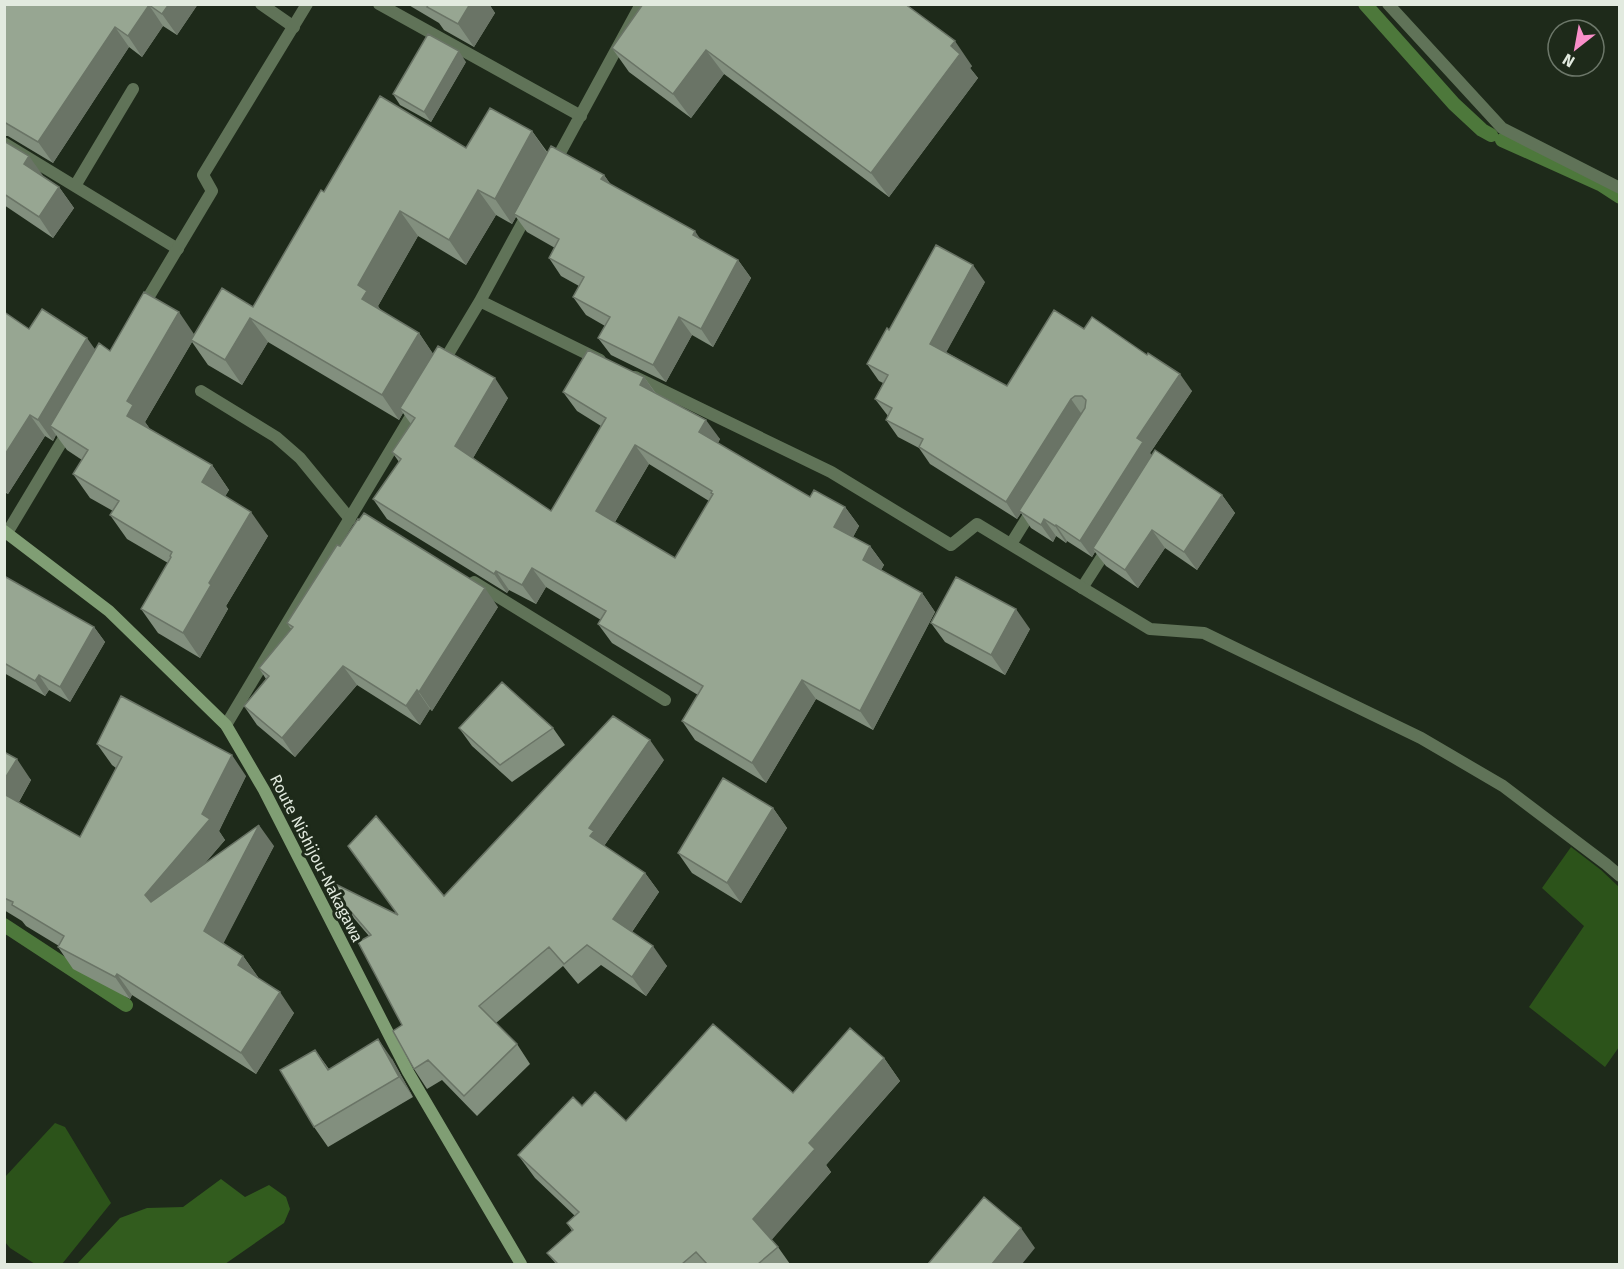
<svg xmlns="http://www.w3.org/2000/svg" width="1624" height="1269" viewBox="0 0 1624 1269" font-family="'Fira Sans',sans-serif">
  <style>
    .green { fill: #2c531a }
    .forest { fill: #325c1e }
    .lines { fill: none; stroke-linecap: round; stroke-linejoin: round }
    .stream { stroke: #4d783b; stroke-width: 14 }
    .lane { stroke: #607358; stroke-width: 12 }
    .street { stroke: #607358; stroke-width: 12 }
    .secondary { stroke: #809e74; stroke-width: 12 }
    .wall { fill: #828f7e; fill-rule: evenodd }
    .shaded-wall { fill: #6a7466 }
    .building { fill: #97a692; stroke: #6a7466; stroke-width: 1.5; fill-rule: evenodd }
    .labels { text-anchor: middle; stroke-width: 6; stroke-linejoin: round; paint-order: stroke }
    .street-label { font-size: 16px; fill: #e2eadf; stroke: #1e2a1a }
  </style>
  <rect width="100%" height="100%" fill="#1e2a1a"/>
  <!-- green -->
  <path class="green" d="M1571 847 1601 870 1619 887V1047L1605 1067 1529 1007 1584 926 1542 888Z
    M55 1123 65 1127 111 1203 62 1264H35L10 1248 5 1242V1177Z"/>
  <!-- forest -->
  <path class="forest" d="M221 1179 245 1197 269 1185 286 1197 290 1209 284 1223 225 1264H77L120 1218 147 1208 183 1207Z"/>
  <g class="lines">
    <!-- stream -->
    <path class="stream" d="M1365 4 1454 104 1482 130 1491 135
      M1502 140 1600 184 1620 197
      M4 925 126 1005"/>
    <!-- lane -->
    <path class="lane" d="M261 4 294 27
      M4 143 178 249
      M75 186 133 89
      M201 391 276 437 300 458 350 519
      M1011 544 1034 507
      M474 582 665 700
      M1082 588 1109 546"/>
    <!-- street -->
    <path class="street" d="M379 4 581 116
      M1388 4 1502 128 1620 188
      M554 164 641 4
      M480 301 600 360
      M142 308 212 191 203 175 307 4
      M441 366 480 301 529 211
      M635 377 831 472 951 545 977 524 1150 629 1204 633 1421 738 1503 786 1606 864 1620 876
      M7 533 70 428
      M226 725 417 406"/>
    <!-- secondary -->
    <path class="secondary" d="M4 531 109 611 226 725 264 790 408 1072 521 1264"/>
  </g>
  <!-- wall -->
  <path class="wall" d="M4 4H198L177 35 163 26 142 57 129 47 53 163 8 136H4Z
    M407 4H489L495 13 474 47 444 30 439 23Z
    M643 4 972 66 970 68 978 78 889 197 724 74 691 118 629 72 612 48Z
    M466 62 431 122 400 105 393 94Z
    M532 131 548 153 604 175 611 185 700 239 738 260 751 278 713 347 692 335 666 382 611 355 598 338 605 326 586 315 573 297 579 286 561 276 549 258 555 248 527 232 516 217 512 224 496 215 466 265 418 236 378 306 381 311 419 333 433 354 508 398 473 458 551 511 601 426 577 411 563 392 644 377 655 392 720 439 718 443 810 497 845 507 859 526 853 537 870 546 884 565 881 570 922 593 935 612 873 730 816 699 766 783 695 740 682 721 698 695 612 643 598 624 601 620 546 587 536 604 509 590 507 593 387 519 373 499 399 462 392 452 411 424 403 413 399 420 268 342 242 385 208 365 192 342 145 422 150 429 212 465 229 490 225 496 268 536 226 606 228 609 200 658 158 633 141 609 168 563 127 539 110 515 113 511 90 498 73 474 82 460 67 450 56 435 53 441 45 436 8 494 4 492V312L29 329 95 349 110 351 194 334 253 307 324 192 466 148ZM649 464 709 501 675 558 615 522Z
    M4 141 44 177 59 187 74 208 53 238 4 205Z
    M985 282 946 352 1007 386 1084 329 1192 391 1150 453 1152 456 1222 495 1235 513 1197 570 1165 548 1138 588 1106 566 1095 552 1092 557 1067 541 1066 543 1056 536 1053 542 1031 528 1021 513 1017 519 930 464 919 448 898 437 886 420 888 416 875 399 883 383 879 381 867 364 889 330Z
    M4 576 94 627 105 642 70 702 49 690 45 696 4 673Z
    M498 607 432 711 430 709 420 725 357 685 295 757 257 725 244 706 266 679 259 668 291 629 287 623Z
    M931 623 1030 629 1005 675 945 642Z
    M459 728H553L565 745 512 782 472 746Z
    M97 744 246 776 219 831 225 840 204 864 274 846 223 943 243 956 258 977V978L294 1013 256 1074 132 995 130 999 73 969 58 947 59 946 26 926 22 921 4 910V752L31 780 19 802 80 837 116 768 112 765Z
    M664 760 604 846 645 873 659 892 632 932 667 966 646 996 601 965 578 984 563 966 496 1023 517 1044 530 1064 477 1116 442 1080 427 1089 414 1069 402 1025 369 936 335 896 321 877 397 915 444 896Z
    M773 808 787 828 741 903 692 873 678 853Z
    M315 1050 329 1069 392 1059 413 1097 328 1147 314 1127Z
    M884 1058 900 1081 826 1165 831 1172 771 1240 778 1247 790 1264H556L547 1253 572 1231 567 1223 575 1216 535 1178 518 1155 582 1106 626 1121 793 1093Z"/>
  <!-- shaded-wall -->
  <path class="shaded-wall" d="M169 4H198L177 35 162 14Z
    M470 4H489L495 13 474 47 458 24Z
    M149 5 163 26 142 57 128 36Z
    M115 27 129 47 53 163 38 142Z
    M955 41 972 66 970 68 978 78 889 197 871 173Z
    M706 50 724 74 691 118 673 94Z
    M459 51 466 62 431 122 424 112Z
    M532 131 549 156 514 214 516 217 512 224 495 199Z
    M29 156 44 177 24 164Z
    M604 175 616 192 601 179Z
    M59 187 74 208 53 238 39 217Z
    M478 190 496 215 466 265 449 240Z
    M400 211 418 236 378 306 385 316 362 299 358 285Z
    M695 231 707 249 693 235Z
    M738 260 751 278 713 347 701 329Z
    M973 265 985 282 942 360 930 344Z
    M179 312 196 337 191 340 192 342 145 422 150 429 144 440 127 416V401Z
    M679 317 692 335 666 382 653 365Z
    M250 318 268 342 242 385 225 360Z
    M419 333 436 358 400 408 403 413 399 420 382 395Z
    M87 338 102 359 50 426 56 435 53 441 38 420Z
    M1180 374 1192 391 1150 453 1154 459 1093 548 1095 552 1092 557 1080 541 1137 438Z
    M644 377 658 397 640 385Z
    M495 378 508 398 469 465 455 446Z
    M1071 399 1083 416 1019 511 1021 513 1017 519 1006 502Z
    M30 415 45 436 8 494 4 490V456Z
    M706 420 720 439 712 452 699 432Z
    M635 445 649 464 610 530 596 511Z
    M212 465 229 490 219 507 202 482Z
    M1222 495 1235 513 1197 570 1184 552Z
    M845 507 859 526 848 546 834 527Z
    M251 512 268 536 226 606 228 609 200 658 183 633 209 583Z
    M1044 519 1056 536 1053 542 1041 525Z
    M1056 525 1067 541 1066 543 1055 526Z
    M1152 530 1165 548 1138 588 1125 570Z
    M870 546 884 565 876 579 863 560Z
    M532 568 546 587 536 604 522 585Z
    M496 571 509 590 507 593 494 574Z
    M485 588 498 607 432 711 419 692Z
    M922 593 935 612 873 730 860 711Z
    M1016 609 1030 629 1005 675 991 655Z
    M94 627 105 642 70 702 60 687Z
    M343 666 357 685 295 757 282 738Z
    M39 675 49 690 45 696 35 681Z
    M802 680 816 699 766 783 752 763Z
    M417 690 430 709 420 725 406 706Z
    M650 740 664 760 604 846 590 836 589 828Z
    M232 755 246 776 219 831 225 840 160 916 145 895 202 814Z
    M17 759 31 780 13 812 4 799V780Z
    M773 808 787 828 741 903 727 883Z
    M259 825 274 846 219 952 204 931Z
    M645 873 659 892 627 939 613 919Z
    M653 946 667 966 646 996 632 977Z
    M243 956 258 977 253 986 238 965Z
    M117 974 132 995 130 999 115 977Z
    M280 992 294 1013 256 1074 241 1053Z
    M378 1039 392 1059 413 1097 399 1077Z
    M884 1058 900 1081 826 1165 831 1172 769 1243 753 1219 809 1143Z
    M1021 1228 1035 1248 1022 1264H992Z"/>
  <!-- building -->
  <path class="building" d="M4 4H169L162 14 149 5 128 36 115 27 38 142 4 122Z
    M429 4H470L458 24 427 7Z
    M643 4H905L955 41 951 46 960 54 871 173 706 50 673 94 612 48Z
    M428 34 459 51 424 112 393 94Z
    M380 96 466 148 490 108 532 131 495 199 478 190 449 240 400 211 358 285 367 291 362 299 419 333 382 395 250 318 225 360 191 340 222 288 253 307 321 190 324 192Z
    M4 141 29 156 24 164 59 187 39 217 4 194Z
    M551 146 604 175 601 179 695 231 693 235 738 260 701 329 679 317 653 365 598 338 610 317 573 297 584 277 549 258 559 239 514 214Z
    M936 245 973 265 930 344 1007 386 1054 310 1084 329 1092 317 1147 355 1148 353 1180 374 1137 438 1143 442 1080 541 1056 525 1055 526 1044 519 1041 525 1019 511 1085 408 1086 400 1082 396H1075L1071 399 1006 502 919 447 923 439 886 420 892 408 875 399 888 375 867 364 887 328 889 330Z
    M144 292 179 312 127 401 133 405 127 416 212 465 202 482 251 512 209 583 211 585 183 633 141 609 171 557 170 556 172 552 110 515 119 501 73 474 88 450 50 426 99 343 110 351Z
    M42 309 87 338 38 420 30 415 4 456V312L29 329Z
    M438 346 495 378 455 446 551 511 606 418 563 392 588 350 644 377 640 385 706 420 699 432 810 497 814 490 845 507 834 527 870 546 863 560 922 593 860 711 802 680 752 763 682 721 703 686 598 624 606 611 532 568 522 585 496 571 494 574 373 499 401 459 392 452 415 418 400 408ZM635 445 712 491 711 493 713 494 675 558 596 511Z
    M1155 450 1222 495 1184 552 1152 530 1125 570 1093 548Z
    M364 513 485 588 419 692 417 690 406 706 343 666 282 738 244 706 269 676 259 668 293 627 287 623 337 545 340 546 358 519 359 520Z
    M4 576 94 627 60 687 39 675 35 681 4 663Z
    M956 577 1016 609 991 655 931 623Z
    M502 682 553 728 500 765 459 728Z
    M121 696 232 755 202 814 210 819 145 895 151 902 259 825 204 931 243 956 238 965 280 992 241 1053 117 974 115 977 58 947 64 936 12 905 13 902 4 898V794L80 837 122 757 97 744Z
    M613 716 650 740 589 828 594 831 590 836 645 873 613 919 653 946 632 977 587 945 564 964 549 947 479 1006 517 1044 464 1096 428 1060 414 1069 393 1031 402 1025 358 942 371 935 321 877 398 915 348 846 376 816 444 896Z
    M4 752 17 759 4 780Z
    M723 778 773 808 727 883 678 853Z
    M713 1024 793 1093 850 1028 884 1058 809 1143 815 1149 753 1219 778 1247 758 1264H707L696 1252 682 1264H558L547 1253 573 1230 567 1223 579 1212 518 1155 573 1097 582 1106 595 1092 626 1121Z
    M378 1039 399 1077 314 1127 280 1070 315 1050 328 1070Z
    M984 1197 1021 1228 992 1264H928Z"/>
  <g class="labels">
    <!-- street labels -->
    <g class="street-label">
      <text transform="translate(317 858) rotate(63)" y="6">Route Nishijou-Nakagawa</text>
    </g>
  </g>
  <!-- border -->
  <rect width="1624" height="1269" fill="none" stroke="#e2eadf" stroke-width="12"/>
  <!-- north arrow -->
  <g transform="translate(1576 48) rotate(211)"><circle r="28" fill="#1e2a1a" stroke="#6c7769" stroke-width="1.5"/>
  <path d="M0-4.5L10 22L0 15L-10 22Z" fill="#f98fc9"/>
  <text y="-9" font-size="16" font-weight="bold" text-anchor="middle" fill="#e2eadf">N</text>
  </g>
</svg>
